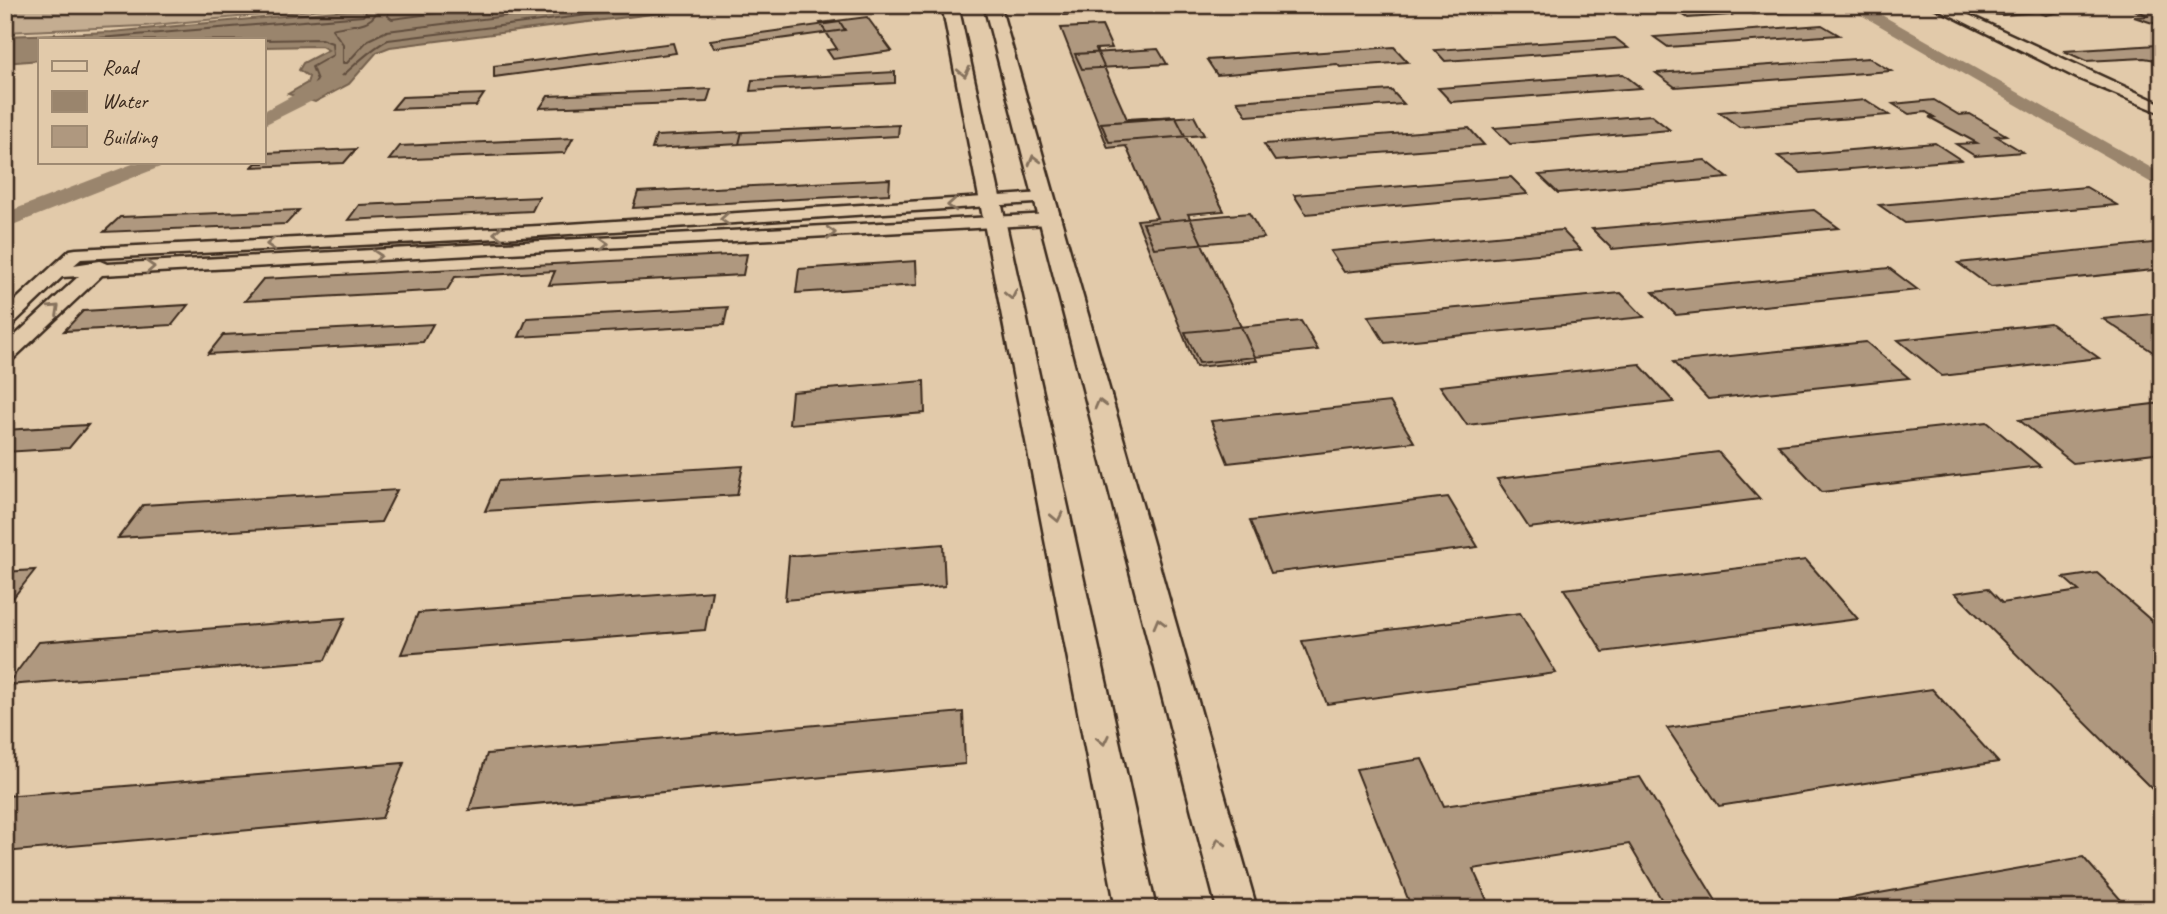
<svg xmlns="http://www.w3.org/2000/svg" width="2167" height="914" viewBox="0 0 2167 914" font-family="Caveat,sans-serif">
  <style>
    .green { fill: #c4ad91; stroke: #806c58; stroke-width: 2 }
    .water { fill: #9a856d; stroke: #74614d; stroke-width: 2 }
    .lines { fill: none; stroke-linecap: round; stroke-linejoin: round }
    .shore { stroke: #614e3e; stroke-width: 2 }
    .canal { fill: #9a856d; fill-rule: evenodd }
    .building { fill: #af987f; stroke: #3b2a1e; stroke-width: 2 }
    .minor-casing { stroke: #3b2a1e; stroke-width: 5 }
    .tertiary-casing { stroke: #3b2a1e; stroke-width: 5 }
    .minor { fill: #e2caaa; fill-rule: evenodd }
    .tertiary { fill: #e2caaa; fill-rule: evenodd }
    .oneway { stroke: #86725d }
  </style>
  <rect width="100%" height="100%" fill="#e2caaa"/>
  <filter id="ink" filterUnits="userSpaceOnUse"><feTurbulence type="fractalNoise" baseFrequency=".0143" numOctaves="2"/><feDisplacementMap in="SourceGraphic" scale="14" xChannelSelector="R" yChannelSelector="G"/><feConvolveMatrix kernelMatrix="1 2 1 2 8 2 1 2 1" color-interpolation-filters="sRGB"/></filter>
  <g filter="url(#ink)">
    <!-- green -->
    <path class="green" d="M5 5H366L143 26 5 32Z"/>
    <!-- water -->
    <path class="water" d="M400 5H723L390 47 377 52 349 84 315 102 288 94 307 83 309 77 299 70 303 63 328 50 321 46 264 47V40H40V60L5 63V36L112 32Z"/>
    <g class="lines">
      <!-- shore -->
      <path class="shore" d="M379 5C374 29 351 23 332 29L343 44V63H347L368 40 387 31 592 5
        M389 5 388 16 392 19 498 5
        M76 40 363 16 370 5
        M263 40 321 39 332 43 333 55 312 67 317 80 311 91 315 94C344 81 360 54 388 40L668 5"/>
      <!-- canal -->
      <path class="canal" d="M1844 5H1864L2162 174V189Z
        M336 72 345 78 336 89 264 125V111Z
        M135 163H164L160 167 5 228V213Z"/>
    </g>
    <!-- building -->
    <path class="building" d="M1059 5H1213L1064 15Z
      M1776 5 1787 12 1753 14 1741 7 1720 8 1731 15 1688 18 1677 11 1655 12 1645 6Z
      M2066 5 2075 9 2046 15 2038 12 2003 15 1985 14 1966 6Z
      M2159 8 2162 26 2134 17 2149 16 2137 11Z
      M867 17 892 51 833 59 827 50 837 49 820 23Z
      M840 22 845 30 714 48 710 40Z
      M1822 25 1839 35 1668 47 1654 37Z
      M1102 26 1112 48 1096 49 1127 119 1175 116 1224 211 1188 214 1257 361 1196 367 1137 220 1157 218 1126 146 1108 148 1061 28Z
      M1615 38 1628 48 1445 61 1435 50Z
      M673 43 676 53 494 77V66Z
      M2157 45 2162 47V61L2144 58 2086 61 2064 51Z
      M1394 47 1408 62 1340 67 1337 64 1217 75 1207 60Z
      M1158 49 1167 64 1082 69 1075 54Z
      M1869 58 1891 71 1675 87 1656 73Z
      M895 72V83L750 91 752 80Z
      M1623 74 1641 88 1451 102 1438 88Z
      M711 89 707 102 540 108 548 96Z
      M1391 90 1404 104 1247 116 1237 101Z
      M484 94 476 106 392 109 402 97Z
      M1866 100 1889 115 1739 127 1719 112Z
      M1934 100 1959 115 1970 114 2006 135 1996 136 2023 152 1975 156 1956 144 1977 143 1929 117H1934L1926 112 1909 114 1893 104Z
      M1651 115 1670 130 1510 144 1494 128Z
      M1194 116 1204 135 1109 142 1101 123Z
      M899 125 898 136 739 144 742 132Z
      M1469 128 1484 145 1275 161 1264 144Z
      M742 132 739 144 652 149 656 136Z
      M573 138 565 153 389 160 400 146Z
      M1935 143 1961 160 1801 173 1778 156Z
      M356 149 344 163 252 167 256 163H264L265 153Z
      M1705 160 1728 178 1558 193 1539 175Z
      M1511 177 1528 194 1306 214 1294 195Z
      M890 179 889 194 633 208 638 192Z
      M2086 187 2117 205 1905 223 1879 205Z
      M539 197 532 211 348 220 359 205Z
      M299 210 286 224 104 232 120 217Z
      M1814 210 1839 228 1612 249 1592 229Z
      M1249 213 1264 238 1154 248 1143 223Z
      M1562 230 1581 250 1344 272 1330 251Z
      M2162 242V269L1991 287 1958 263Z
      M747 254 743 275 549 285 555 271 455 277 447 290 245 301 263 279Z
      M916 261 917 285 796 293 799 269Z
      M1889 268 1918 290 1676 315 1653 292Z
      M1621 293 1644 317 1385 343 1368 316Z
      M188 305 172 325 64 331 83 311Z
      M728 307 724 325 519 337 527 318Z
      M2162 313V354H2156L2103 319Z
      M1301 321 1318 350 1199 363 1185 332Z
      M2050 323 2099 358 1942 376 1898 340Z
      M433 324 423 342 208 354 223 335Z
      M1866 342 1909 378 1708 399 1673 362Z
      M1639 364 1674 402 1467 425 1440 386Z
      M924 381 925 413 789 424 792 392Z
      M1390 402 1414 442 1228 463 1211 421Z
      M2162 403V452L2073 463 2019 420Z
      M1987 422 2040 466 1822 492 1778 445Z
      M88 425 69 448 5 452V430Z
      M1718 452 1760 499 1529 528 1497 479Z
      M743 466 737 495 485 511 498 481Z
      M397 490 381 522 118 538 143 505Z
      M1448 497 1478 547 1271 573 1250 521Z
      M943 544 945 586 785 600 789 556Z
      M1806 560 1858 619 1603 652 1564 589Z
      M35 570 5 608V572Z
      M2097 573 2162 630V799L1955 593 1988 588 2002 603 2079 591 2064 578Z
      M712 591 705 630 401 654 418 613Z
      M1520 613 1556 673 1327 704 1302 641Z
      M345 618 325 660 7 685 39 642Z
      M1932 689 1998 762 1719 806 1667 728Z
      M963 712 965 764 469 810 487 754Z
      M1422 759 1444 806 1640 777 1721 909H1667L1629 844 1473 869 1491 909H1412L1356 769Z
      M404 763 382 818 5 852V796Z
      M2083 857 2129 909H1789Z
      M979 901V909H899Z"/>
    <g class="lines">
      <defs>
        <path id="minor" d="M1930 5H1947L2162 104V113L2077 78Z
          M1044 193 1050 194 1052 198 1050 202 539 236 81 259 74 265 100 261 107 264 1050 214 1059 219 1050 224 102 275 12 360 5 362V345L79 276 62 277 12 325 5 327V310L70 250 76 249 539 226Z"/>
        <path id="tertiary" d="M942 5H958L1156 909H1116Z
          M984 5H1000L1257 909H1217Z"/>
      </defs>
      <!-- minor casing -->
      <use href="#minor" class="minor-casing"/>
      <!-- tertiary casing -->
      <use href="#tertiary" class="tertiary-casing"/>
      <!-- minor -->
      <use href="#minor" class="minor"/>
      <!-- tertiary -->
      <use href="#tertiary" class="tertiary"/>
    </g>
    <!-- one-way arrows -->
    <defs><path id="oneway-chevron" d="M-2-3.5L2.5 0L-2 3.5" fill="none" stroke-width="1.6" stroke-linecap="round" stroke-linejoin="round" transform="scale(1.75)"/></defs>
    <g class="oneway">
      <use href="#oneway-chevron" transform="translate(964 72) rotate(78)"/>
      <use href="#oneway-chevron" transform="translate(1034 160) rotate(-105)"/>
      <use href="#oneway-chevron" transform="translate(952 205) rotate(176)"/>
      <use href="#oneway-chevron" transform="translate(725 219) rotate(176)"/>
      <use href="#oneway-chevron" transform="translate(498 233) rotate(177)"/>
      <use href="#oneway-chevron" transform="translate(831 233) rotate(-3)"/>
      <use href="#oneway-chevron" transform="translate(271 244) rotate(177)"/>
      <use href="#oneway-chevron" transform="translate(604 244) rotate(-3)"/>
      <use href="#oneway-chevron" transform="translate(377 256) rotate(-3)"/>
      <use href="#oneway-chevron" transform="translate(150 267) rotate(-3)"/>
      <use href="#oneway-chevron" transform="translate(1011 295) rotate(78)"/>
      <use href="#oneway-chevron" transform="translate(55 309) rotate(-43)"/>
      <use href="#oneway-chevron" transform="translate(1100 404) rotate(-105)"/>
      <use href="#oneway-chevron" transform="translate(1057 517) rotate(78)"/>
      <use href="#oneway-chevron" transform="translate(1159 623) rotate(-105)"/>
      <use href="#oneway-chevron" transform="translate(1103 740) rotate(78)"/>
      <use href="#oneway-chevron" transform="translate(1219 843) rotate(-105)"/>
    </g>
  </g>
  <!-- margin -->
  <rect width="2167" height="914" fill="none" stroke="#e2caaa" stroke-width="28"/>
  <rect x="14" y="14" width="2139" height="886" fill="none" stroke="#3b2a1e" stroke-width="2.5" filter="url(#ink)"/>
  <!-- legend -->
  <rect x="38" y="38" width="228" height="126" fill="#e2caaa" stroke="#9f8a72" stroke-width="2"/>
  <rect x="52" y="61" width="35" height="10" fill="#e2caaa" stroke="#9f8a72" stroke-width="2"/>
  <text x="102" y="74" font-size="21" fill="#3b2a1e">Road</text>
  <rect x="52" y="91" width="35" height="21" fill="#9a856d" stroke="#9f8a72" stroke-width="2"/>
  <text x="102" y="108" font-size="21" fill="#3b2a1e">Water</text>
  <rect x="52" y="126" width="35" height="21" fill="#af987f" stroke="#9f8a72" stroke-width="2"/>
  <text x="102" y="144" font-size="21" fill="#3b2a1e">Building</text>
</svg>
